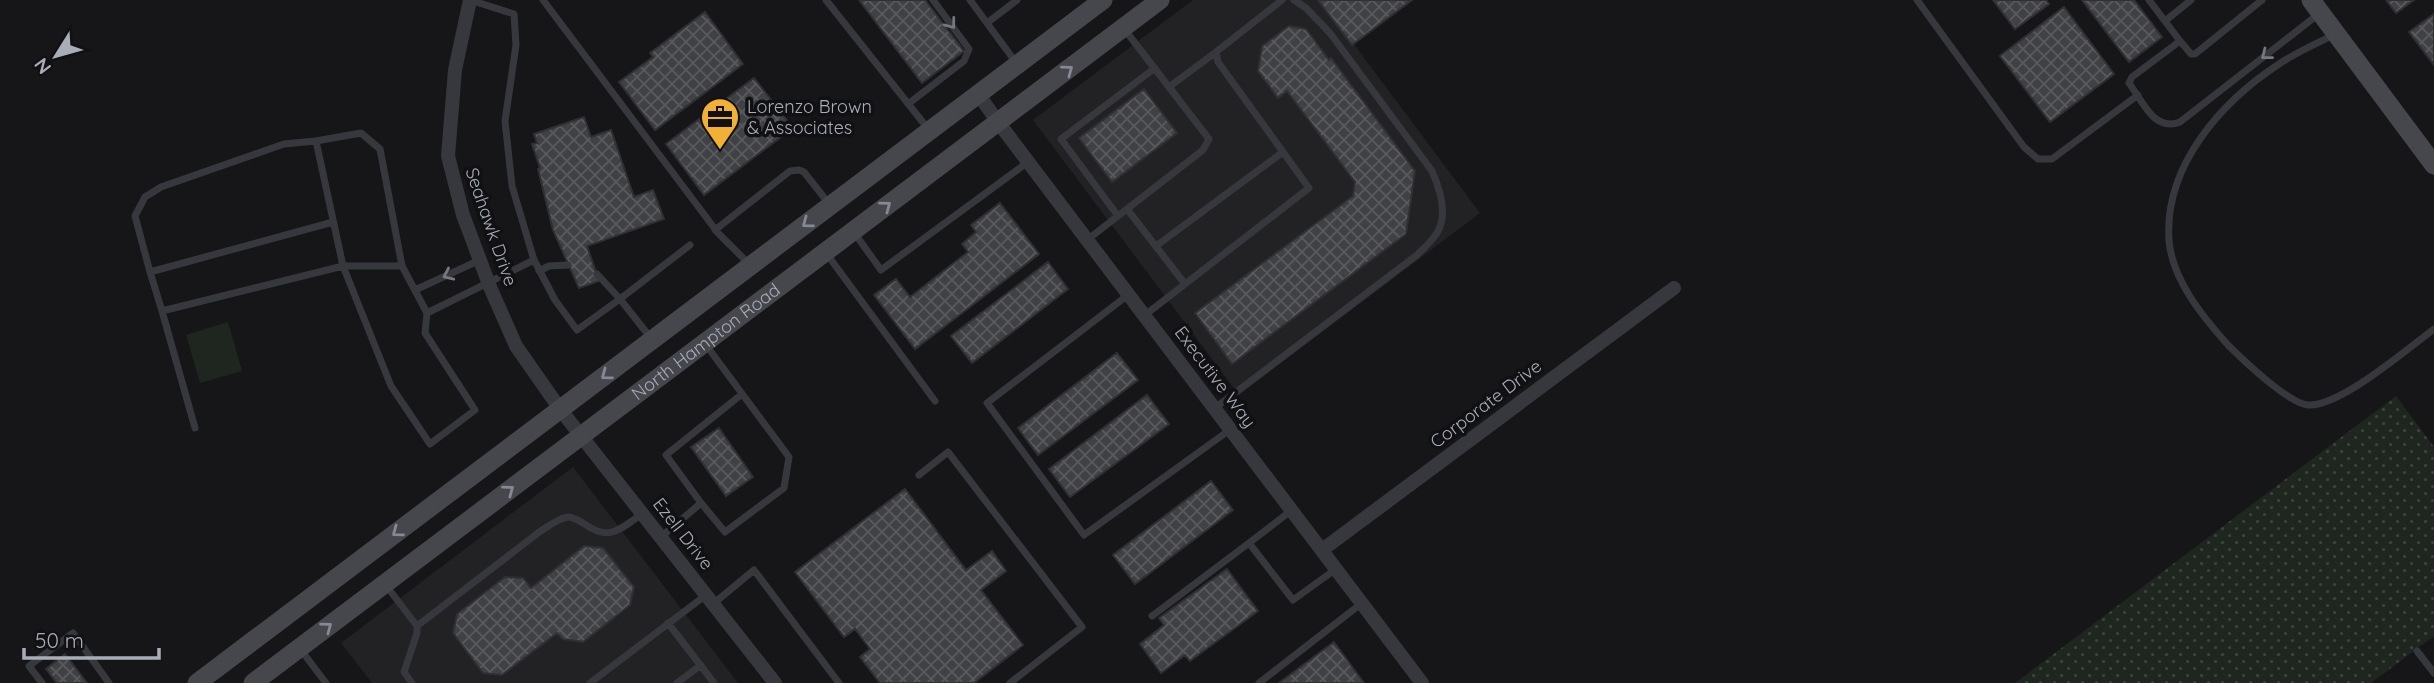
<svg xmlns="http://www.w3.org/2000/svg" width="2434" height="683" viewBox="0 0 2434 683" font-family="Quicksand,sans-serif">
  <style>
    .built { fill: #222225 }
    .grass { fill: url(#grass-dots) }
    .park { fill: #1e261f }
    .building { fill: url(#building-cross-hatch); stroke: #303034; stroke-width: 2 }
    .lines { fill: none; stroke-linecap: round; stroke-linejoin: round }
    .service { stroke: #37383d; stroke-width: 7 }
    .minor { stroke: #37383d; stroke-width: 14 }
    .secondary { stroke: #45474d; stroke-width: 19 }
    .oneway { stroke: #757881 }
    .oneway2 { stroke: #858993 }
    .labels { text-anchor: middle; stroke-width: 7; stroke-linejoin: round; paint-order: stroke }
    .poi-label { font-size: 18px; fill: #a8adb8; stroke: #111113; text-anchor: start }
    .street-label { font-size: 18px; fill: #a8adb8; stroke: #111113 }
  </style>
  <defs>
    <pattern id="grass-dots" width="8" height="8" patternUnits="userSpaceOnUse" patternTransform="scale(1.75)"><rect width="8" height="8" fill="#1e261f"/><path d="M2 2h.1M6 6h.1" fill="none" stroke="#3c433d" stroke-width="1.8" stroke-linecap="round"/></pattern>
    <pattern id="building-cross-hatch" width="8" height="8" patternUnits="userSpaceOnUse" patternTransform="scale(1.75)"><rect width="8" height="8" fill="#404145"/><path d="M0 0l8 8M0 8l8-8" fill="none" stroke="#595a5e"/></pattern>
  </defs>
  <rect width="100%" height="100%" fill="#161618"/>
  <!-- built -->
  <path class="built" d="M1193 0H1321L1480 213 1239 395 1033 120Z
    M573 467 738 683H372L341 643Z"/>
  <!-- grass -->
  <path class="grass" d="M2396 396 2434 447V636L2371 683H2015Z"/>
  <!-- park -->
  <path class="park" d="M228 322 242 371 200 383 186 335Z"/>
  <!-- building -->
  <path class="building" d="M859 0H925L964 51 922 83Z
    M1318 0H1412L1352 45Z
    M1993 0H2046L2049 4 2015 29Z
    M2082 0H2134L2162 37 2129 62Z
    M2386 0H2414L2396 13Z
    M2064 7 2114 74 2050 122 2000 56Z
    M705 12 743 64 655 130 619 82 653 57 650 53Z
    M2434 14V65L2409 32Z
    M1289 26 1306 29 1329 60 1331 58 1415 171 1406 234 1232 364 1195 313 1353 196 1355 182 1287 91 1278 98 1258 71 1262 46Z
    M754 78 793 128 704 195 666 144Z
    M1144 89 1177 133 1112 182 1079 138Z
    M584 117 591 137 611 130 634 197 653 190 664 219 587 246 599 281 579 288 553 230 538 169 540 168 532 144 537 143 534 134Z
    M1000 203 1039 254 915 349 874 295 896 279 910 297 968 252 962 244 976 232 971 225Z
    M1048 262 1068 289 972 363 951 336Z
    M1117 353 1138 380 1038 455 1018 428Z
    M1147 395 1169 424 1070 497 1049 469Z
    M719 428 753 477 726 496 691 447Z
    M1211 481 1233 510 1135 584 1113 555Z
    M905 489 966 570 992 551 1006 571 981 590 1023 645 974 683H880L860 657 870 649 855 629 844 637 795 572Z
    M584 546 603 548 634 587 630 605 583 642 563 639 557 633 502 675 483 673 453 633 457 614 505 577 523 578 531 588Z
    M1227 569 1258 611 1190 661 1185 655 1161 673 1140 644 1164 625 1159 618Z
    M1334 642 1364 683H1279Z
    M65 654 87 683H57L46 669Z"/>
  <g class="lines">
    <!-- service -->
    <path class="service" d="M470 0 514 14 516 45 505 121 512 186 534 260
      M543 0 718 233 750 265
      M826 0 929 130
      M970 0 1017 64
      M1917 0 2024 147 2038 159H2052L2138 95
      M2149 0 2180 41 2132 77 2129 83C2143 102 2154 132 2180 122L2320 13
      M2165 21 2191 0
      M987 23 1017 0
      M2336 34C2317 43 2297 52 2279 64 2221 102 2164 166 2169 240 2172 280 2203 317 2228 345 2243 360 2288 403 2308 405 2340 407 2407 349 2434 329
      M2180 41 2191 54H2195L2262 0
      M1169 87 1216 52
      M908 104 964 61 969 49 933 0
      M316 141 284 144 161 187 145 197 135 216 150 272 333 222
      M1127 209 1185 284
      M1118 216 1061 139 1155 68
      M715 230 790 171 799 170 804 172 830 205
      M853 231 881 270 1028 162
      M1087 240 1203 150 1209 139 1125 30
      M1156 246 1283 152
      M826 253 935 401
      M539 271 549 266 568 265
      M150 272 162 311
      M597 274 620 299 690 245
      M415 290 480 260
      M1128 295 987 403 1084 535 1231 429
      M427 313 534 260 555 300 577 330 620 299 650 337
      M1145 315 1309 188 1218 62 1216 52 1282 0
      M1215 408 1417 255C1424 248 1432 241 1437 233 1448 215 1440 189 1432 171L1330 33 1306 8 1294 0
      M195 428 162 311 343 266 316 141 361 133 380 149 402 266H343L391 386 430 444 475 410 425 333 427 313 402 266
      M919 475 948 452 1082 627 1010 683
      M701 503 666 455 742 394
      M1292 510 1249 543 1293 600 1336 569
      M661 537 701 503 725 532 784 488 789 457 706 345
      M385 584 417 626V633L404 672 412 683
      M713 604 754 570 839 683
      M1152 616 1249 543
      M668 623 714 683
      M417 626 538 533C546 528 558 518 568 517 573 517 579 521 583 523 609 542 619 530 642 514
      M301 650 326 683
      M2417 651 2434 673
      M42 683 29 666 73 633 109 683
      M590 683 706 595
      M677 683 701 665
      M1259 683 1362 603"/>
    <!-- minor -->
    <path class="minor" d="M470 0 455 70 448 156 463 215 490 287 516 346 560 409 775 683
      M978 94 998 122 1422 683
      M1322 550 1674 288"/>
    <!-- secondary -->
    <g class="secondary">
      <path d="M2311 0 2434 165"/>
      <path d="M197 683 1103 0"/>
      <path id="s1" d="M253 683 1160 0"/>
    </g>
  </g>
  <!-- one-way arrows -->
  <defs><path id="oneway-chevron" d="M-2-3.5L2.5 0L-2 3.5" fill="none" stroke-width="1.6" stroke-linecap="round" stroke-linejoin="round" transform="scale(1.75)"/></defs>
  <g class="oneway">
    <use href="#oneway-chevron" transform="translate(951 24) rotate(53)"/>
    <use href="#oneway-chevron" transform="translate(2266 55) rotate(142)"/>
    <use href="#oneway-chevron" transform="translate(448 275) rotate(155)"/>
  </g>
  <g class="oneway2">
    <use href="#oneway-chevron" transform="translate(1068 70) rotate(-37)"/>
    <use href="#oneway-chevron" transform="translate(886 206) rotate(-37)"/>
    <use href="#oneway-chevron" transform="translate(807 223) rotate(143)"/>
    <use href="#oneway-chevron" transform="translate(606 375) rotate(143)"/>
    <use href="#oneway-chevron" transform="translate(509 490) rotate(-37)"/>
    <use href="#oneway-chevron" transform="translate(397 532) rotate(143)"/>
    <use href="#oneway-chevron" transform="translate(327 627) rotate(-37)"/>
  </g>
  <!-- icons -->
  <defs>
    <symbol id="office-pin" viewBox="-11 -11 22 30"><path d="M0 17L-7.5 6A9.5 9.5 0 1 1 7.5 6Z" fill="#f2b134" stroke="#111113"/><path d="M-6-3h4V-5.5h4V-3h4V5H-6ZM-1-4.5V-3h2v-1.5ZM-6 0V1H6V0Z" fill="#111"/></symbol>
  </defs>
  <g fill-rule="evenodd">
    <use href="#office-pin" x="698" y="95" width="44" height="60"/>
  </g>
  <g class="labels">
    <!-- poi labels -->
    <g class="poi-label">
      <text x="747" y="113">Lorenzo Brown<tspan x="747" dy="21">&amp; Associates</tspan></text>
    </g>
    <!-- street labels -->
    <g class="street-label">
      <text transform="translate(491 227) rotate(71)" y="6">Seahawk Drive</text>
      <text dy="6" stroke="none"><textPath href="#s1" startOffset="567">North Hampton Road</textPath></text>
      <text transform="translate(1215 377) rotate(53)" y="6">Executive Way</text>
      <text transform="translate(1486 404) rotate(-37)" y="6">Corporate Drive</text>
      <text transform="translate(683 534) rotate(52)" y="6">Ezell Drive</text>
    </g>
  </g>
  <!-- north arrow -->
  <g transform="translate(56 56) rotate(233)" stroke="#111113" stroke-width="5" paint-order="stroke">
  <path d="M0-5L12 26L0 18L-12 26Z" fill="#a8adb8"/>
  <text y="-10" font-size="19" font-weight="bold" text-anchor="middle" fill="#a8adb8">N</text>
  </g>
  <!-- scale -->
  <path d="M24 648v10h135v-10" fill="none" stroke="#a8adb8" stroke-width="3.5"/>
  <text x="35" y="648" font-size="21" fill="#a8adb8" stroke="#111113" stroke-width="5" paint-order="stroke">50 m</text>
</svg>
